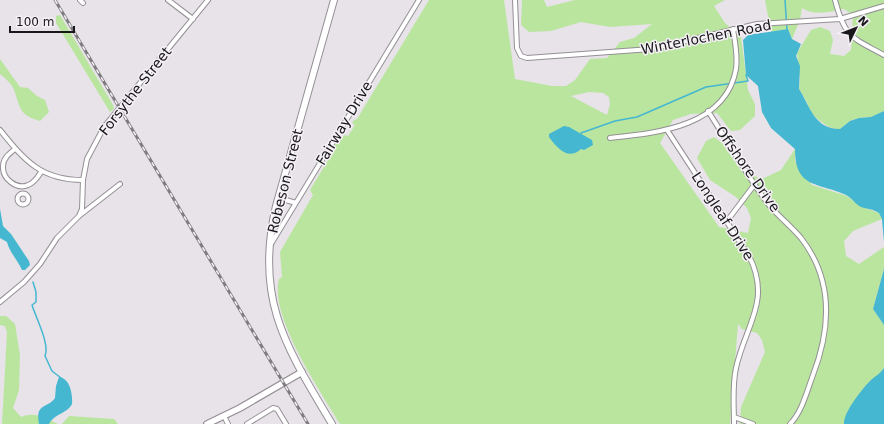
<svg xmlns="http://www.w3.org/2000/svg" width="884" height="424" viewBox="0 0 884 424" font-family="'DejaVu Sans',sans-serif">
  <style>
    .green { fill: #bae59f; fill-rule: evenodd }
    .water { fill: #45b7d1 }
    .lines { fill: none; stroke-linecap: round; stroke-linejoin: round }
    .stream { stroke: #45b7d1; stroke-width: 1.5 }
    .street-casing { stroke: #949095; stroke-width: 6 }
    .secondary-casing { stroke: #949095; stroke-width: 8 }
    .primary-casing { stroke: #949095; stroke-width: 8 }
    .street { stroke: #fff; stroke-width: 4 }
    .secondary { stroke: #fff; stroke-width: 5.5 }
    .primary { stroke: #fff; stroke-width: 6 }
    .rail-casing { stroke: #7f7c80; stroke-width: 3 }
    .rail { stroke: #f4f0f6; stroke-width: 1.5; stroke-dasharray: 4.5; stroke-linecap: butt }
    .labels { text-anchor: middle; stroke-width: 3; stroke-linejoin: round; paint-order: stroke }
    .street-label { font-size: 14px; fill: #181719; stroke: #f4f0f6 }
  </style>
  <rect width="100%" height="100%" fill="#e7e3e8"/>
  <!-- green -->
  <path class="green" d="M429 0H504L515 79 552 86H566L575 80 590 59 607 58 620 42 634 38 652 24 610 27 581 22 551 31 529 32 521 25 522 0H544L547 7 575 0H725L714 6 725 23 741 37 748 90 755 104V116L740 130 731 131 717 113 691 114 673 120 660 143 719 227 748 233 751 218 747 208 736 197 710 180 697 158 706 141 714 137 722 143 742 172 762 179 781 170 795 149V161L812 185 847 196 860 206 879 213 882 219 853 231 844 241 846 256 859 264 884 247V269L873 309 884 325V368L879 375 870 381 844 421V424H740L741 407 765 352 762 340 757 333 742 329 738 324 730 424H340C321 392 269 316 279 279L282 277 280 252 313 195 310 190 330 157 336 143 345 135 348 136 355 125 352 123 354 120 357 119ZM589 92 603 93 609 97 610 104 607 115 571 96Z
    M765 0H884V111L872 117 859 118 850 121 840 129C832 129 829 127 823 123 806 112 811 104 799 90L800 79 797 53 811 30 820 27 830 31 833 40 830 54 844 56 851 50 853 15 844 9C830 12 814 16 802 8L800 20 792 39 788 29 771 32Z
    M60 15 113 105 114 109 110 112 56 23V16Z
    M0 59 20 87 28 88 37 96 45 100 49 112 40 121C19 115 21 109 14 90 12 84 5 78 0 74Z
    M0 316H6L15 324 20 355 19 390 13 408 21 417C34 411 46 418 58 424H2L7 332 5 326 0 325Z
    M69 416 114 419 118 424H62Z"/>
  <!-- water -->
  <path class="water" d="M788 29 792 39 801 44 796 56 800 66 799 89C810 106 814 129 840 129L850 121 859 118 871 117 884 111V242L882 219 879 213C873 209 867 209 861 207 855 204 852 198 846 195 818 182 795 189 795 149L771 128 762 112 758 86 746 75 743 40 748 35Z
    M564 126 569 127 592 140 593 145 584 150 581 149C568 161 557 148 549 137V134Z
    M0 209 3 226 11 234 29 261 30 265 25 270H22C18 261 9 251 7 242L0 238Z
    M884 269V325L873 309Z
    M884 368V424H844C843 413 862 389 870 381 875 376 880 374 884 368Z
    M59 377C70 378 73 395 72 404 67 414 55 413 49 424H39C35 403 47 409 55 398L56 386Z"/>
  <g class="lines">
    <!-- stream -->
    <path class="stream" d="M785 0 787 30
      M581 133 615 121 637 117 706 87 748 81 746 75
      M33 282 36 292V302L32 305C36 318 50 344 45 356L52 371 61 378"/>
    <defs>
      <path id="street" d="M80 0 83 3
        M168 0 193 19
        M515 0 517 48 521 56 527 58 651 49 757 24 840 19 884 6
        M835 0C845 38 851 37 884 55
        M708 111C728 142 747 176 769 205 779 217 791 226 801 238 833 279 831 328 813 375 807 391 802 412 790 424
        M0 130C25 161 41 180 83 180
        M667 130 749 256C772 301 745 326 736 368 732 386 734 406 734 424
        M610 138C656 133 726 127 736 69 738 56 735 42 733 29
        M15 149C10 153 3 158 3 166 2 179 17 190 28 185 34 183 38 177 41 172
        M17.5 199a5.5 5.5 0 1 1 11 0a5.5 5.5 0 1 1-11 0Z
        M279 198 296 203
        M79 216 82 209 83 180 87 159 104 127 208 0
        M727 221 755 184
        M271 244 419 0
        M0 302 24 282 40 264 57 238 79 216 120 184
        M224 416 228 424
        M734 417 753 424
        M247 424 273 408 277 409 286 424"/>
      <path id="secondary" d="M207 424 240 408 302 372"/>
      <path id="primary" d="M332 424C286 347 254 299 276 206L334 0"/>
    </defs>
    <!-- street casing -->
    <use href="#street" class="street-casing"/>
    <!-- secondary casing -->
    <use href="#secondary" class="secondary-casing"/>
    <!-- primary casing -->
    <use href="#primary" class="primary-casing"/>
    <!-- street -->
    <use href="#street" class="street"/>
    <!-- secondary -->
    <use href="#secondary" class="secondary"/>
    <!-- primary -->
    <use href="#primary" class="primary"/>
    <defs>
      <path id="rail" d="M55 0 308 424"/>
    </defs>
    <!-- rail casing -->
    <use href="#rail" class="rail-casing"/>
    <!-- rail -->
    <use href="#rail" class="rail"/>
  </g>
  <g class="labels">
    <!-- street labels -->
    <g class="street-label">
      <text transform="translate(706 37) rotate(-11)" y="5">Winterlochen Road</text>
      <text transform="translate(135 91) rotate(-52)" y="5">Forsythe Street</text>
      <text transform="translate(344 123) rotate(-59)" y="5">Fairway Drive</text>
      <text transform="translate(748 169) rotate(55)" y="5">Offshore Drive</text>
      <text transform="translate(285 181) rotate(-76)" y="5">Robeson Street</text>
      <text transform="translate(723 216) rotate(57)" y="5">Longleaf Drive</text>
    </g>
  </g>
  <!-- north arrow -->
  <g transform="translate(856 28) rotate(47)" stroke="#f4f0f6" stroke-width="3" paint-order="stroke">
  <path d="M0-3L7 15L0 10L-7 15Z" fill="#181719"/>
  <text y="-6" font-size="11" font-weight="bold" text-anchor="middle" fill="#181719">N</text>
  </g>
  <!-- scale -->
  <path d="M10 26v6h64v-6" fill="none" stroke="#181719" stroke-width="2"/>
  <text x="16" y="26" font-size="12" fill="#181719" stroke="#f4f0f6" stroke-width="3" paint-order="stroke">100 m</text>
</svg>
